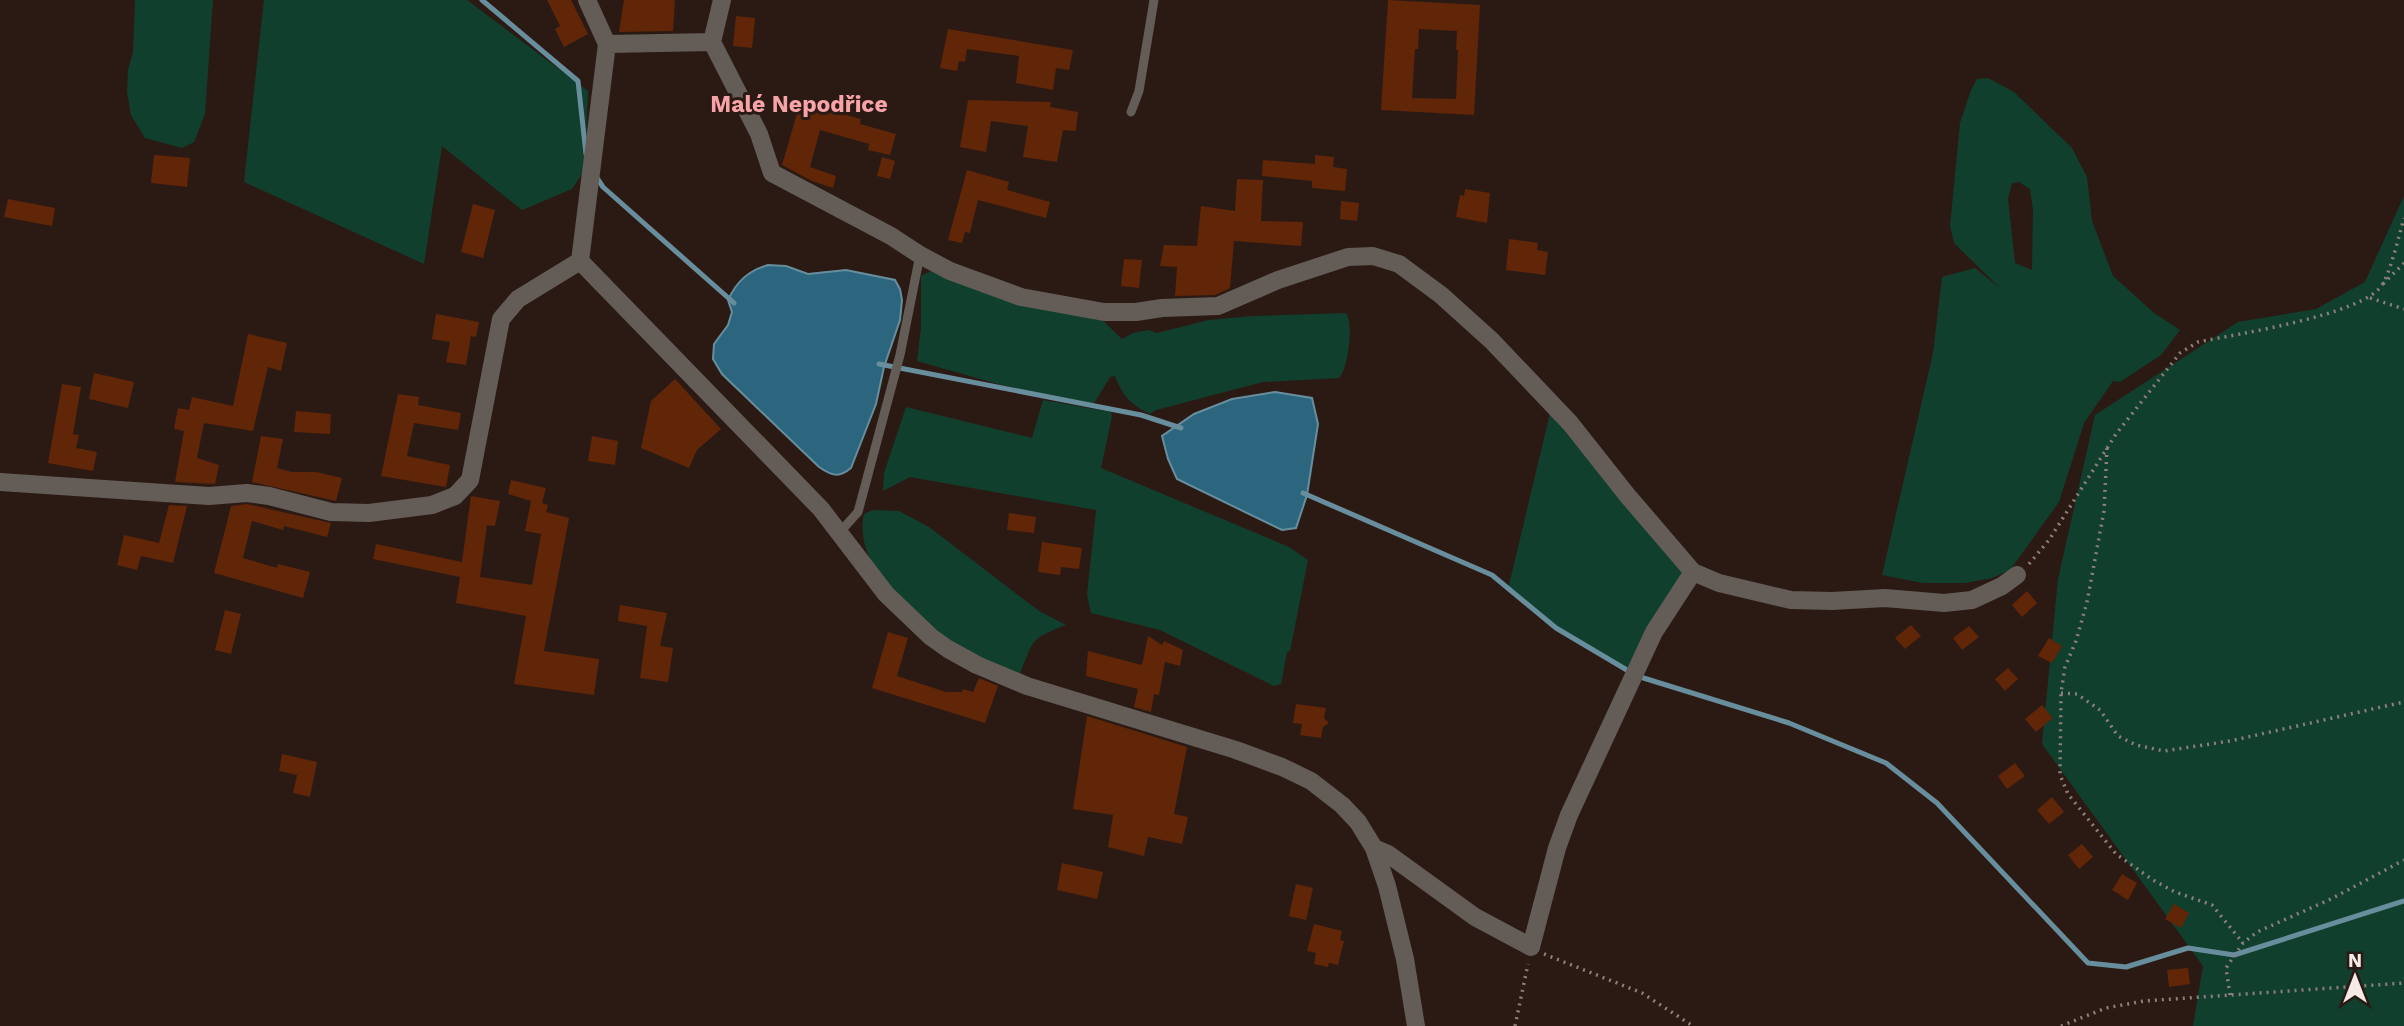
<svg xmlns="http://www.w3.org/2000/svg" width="2404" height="1026" viewBox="0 0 2404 1026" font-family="'Work Sans',sans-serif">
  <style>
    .green { fill: #113f2e; fill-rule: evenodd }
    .water { fill: #2b667e; stroke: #688e9d; stroke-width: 2 }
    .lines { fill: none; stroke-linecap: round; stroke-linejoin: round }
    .stream { stroke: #688e9d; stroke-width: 5 }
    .building { fill: #612508; fill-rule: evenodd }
    .path { stroke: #8d7f7a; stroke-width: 3.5; stroke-dasharray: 2 5; stroke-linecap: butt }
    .lane { stroke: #645c57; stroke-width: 9 }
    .street { stroke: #645c57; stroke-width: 18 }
    .labels { text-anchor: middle; stroke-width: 6; stroke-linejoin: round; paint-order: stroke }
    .quarter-label { font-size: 23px; font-weight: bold; fill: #f7a3a7; stroke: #2b1a14 }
  </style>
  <rect width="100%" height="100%" fill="#2b1a14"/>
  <!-- green -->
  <path class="green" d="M135 0H213L205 114 194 142 182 148 145 138 131 115 127 92 128 70 133 52Z
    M264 0H467L588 91 585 169 572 189 522 210 442 146 424 264 244 182Z
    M1988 78 2014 92 2072 148 2087 177 2092 221 2113 276 2154 313 2180 330 2161 355 2120 382 2113 381 2084 423 2059 502 2010 570 1992 578 1965 583H1923L1882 575 1933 353 1942 277 1975 268 2001 289 1954 243 1950 226 1960 123 1971 90 1977 79ZM2019 182 2030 189 2033 210 2032 270 2015 263 2008 199 2012 183Z
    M2404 196V1026H2193L2203 966 2042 744 2058 579 2095 415 2238 322 2316 309 2365 282Z
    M931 271 1014 301 1099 317 1122 339 1133 333 1148 330 1157 333 1209 320 1253 316 1346 313C1354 324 1348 369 1339 378L1263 382 1156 410 1150 414C1130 404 1123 396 1115 376L1110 377 1093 405 998 384 917 361 921 328V276Z
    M1043 400 1111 412 1112 416 1101 468 1289 547 1308 560 1290 651 1287 652 1281 684 1274 686 1160 630 1091 613 1087 595 1096 510 910 477 883 491 884 473 906 407 1032 438Z
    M1551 409 1664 543 1685 576 1629 674 1598 650 1554 625 1508 589Z
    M873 510 899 511 929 527 1039 611 1066 625C1030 639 1034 639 1020 674 993 665 960 650 937 633 920 620 877 575 869 556 863 544 861 526 864 514Z"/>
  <!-- water -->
  <path class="water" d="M768 265 786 266 808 274 846 270 895 280 900 289 902 300 900 320 884 367 876 404 851 468C839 478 832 476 819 467L722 374 713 359 714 344 728 325 732 312 728 300C737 281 748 271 768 265Z
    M1275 392 1312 398 1318 424 1307 495 1296 528 1282 530 1177 479 1168 459 1162 436 1194 414 1232 399Z"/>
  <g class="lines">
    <!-- stream -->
    <path class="stream" d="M482 0 578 81 586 154
      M595 175 603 187 734 303
      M879 364 1141 415 1181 428
      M1303 493 1492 575 1556 628 1637 676 1789 723 1886 763 1937 803 2088 963 2126 967 2188 948 2234 955 2404 901"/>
  </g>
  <!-- building -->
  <path class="building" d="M547 0H571L588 34 564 47 555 29 560 26Z
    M624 0H675L673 31 619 32Z
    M1388 0 1480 5 1474 115 1381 110ZM1419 29 1457 31 1456 50H1458L1456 99 1412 98 1415 49H1418Z
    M736 16 755 18 752 48 733 46Z
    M948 29 1073 50 1069 70 1056 68 1053 90 1016 83 1019 56 967 49 965 62 959 61 957 71 940 68Z
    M968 100 1051 102 1050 107 1078 112 1076 131 1063 130 1057 162 1023 157 1028 126 991 121 986 152 960 147Z
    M800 103 861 119 860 124 896 134 890 155 868 150 869 144 820 130 810 167 836 176 833 188 812 181 782 165Z
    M154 155 190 158 187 187 151 183Z
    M1315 155 1334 157 1333 167 1347 169 1345 191 1312 188V181L1262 176 1263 160 1315 164Z
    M882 157 895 161 890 179 877 176Z
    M967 170 1009 182 1007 190 1050 202 1046 218 978 200 970 233 965 232 962 243 948 240Z
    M1237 179 1263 180 1261 221 1303 222 1301 246 1234 241 1230 288 1215 295 1175 296 1177 267 1160 266 1164 245 1197 246 1201 206 1235 211Z
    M1465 189 1490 193 1487 223 1456 217 1460 195 1464 196Z
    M8 199 55 208 52 226 4 217Z
    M1341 201 1359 203 1357 221 1340 219Z
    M473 204 495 210 483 258 461 252Z
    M1509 239 1538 243 1537 250 1548 252 1545 275 1506 270Z
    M1124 259 1142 260 1139 288 1121 286Z
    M436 314 479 322 476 337 471 336 466 365 446 362 450 342 432 339Z
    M248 334 287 343 281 371 268 367 253 431 204 423 197 458 219 465 215 484 175 482 184 431 174 429 178 408 189 410 192 397 233 406Z
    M94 373 134 382 128 408 89 399Z
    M675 379 721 429 697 450 689 468 641 448 651 401Z
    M62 384 81 387 73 434 79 435 76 448 97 452 93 471 48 463Z
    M398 394 419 397 418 405 461 413 458 430 414 423 407 456 450 465 446 487 381 476Z
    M296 411 331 414 330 434 294 432Z
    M261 436 283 439 277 468 292 472H316L342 478 336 501 252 482Z
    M592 436 618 441 615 465 588 461Z
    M511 480 546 488 542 503 548 505 546 512 569 518 544 651 599 659 594 695 514 684 526 616 456 603 460 577 373 559 376 544 462 562 471 496 500 501 495 526 487 525 480 577 532 585 541 534 525 531 531 501 508 494Z
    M247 504 331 523 327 537 284 526 283 530 252 521 243 558 277 568 278 564 310 572 303 598 214 573 231 506Z
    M169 505 187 506 173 563 141 556 137 570 117 565 124 535 159 543Z
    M1009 513 1036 517 1034 533 1007 530Z
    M1042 542 1082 548 1079 569 1061 567 1060 575 1038 572Z
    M2027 591 2037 603 2022 617 2012 605Z
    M620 605 667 613 660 646 673 648 668 682 640 678 647 626 618 621Z
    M225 610 241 614 231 654 215 650Z
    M1911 625 1921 636 1905 649 1895 638Z
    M1969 626 1979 637 1962 650 1953 638Z
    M888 632 908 638 897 676 946 692H962L963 689 973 692 979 678 998 686 985 723 872 688Z
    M1148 636 1162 645 1164 641 1183 650 1180 666 1165 662 1159 695 1154 694 1151 712 1134 707 1138 689 1086 676 1088 651 1142 665Z
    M2049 638 2062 646 2052 663 2038 656Z
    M2008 668 2018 679 2005 691 1995 679Z
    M1296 704 1326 708 1324 718 1329 723 1323 727 1321 738 1300 735 1302 724 1293 723Z
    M2042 705 2053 718 2036 732 2025 719Z
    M1087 716 1187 747 1174 814 1188 817 1182 844 1148 837 1144 856 1108 847 1113 815 1073 809Z
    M282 754 317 762 310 797 293 793 297 775 279 771Z
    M2015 763 2025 776 2007 789 1998 776Z
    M2052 797 2064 812 2049 824 2037 810Z
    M2082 844 2093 857 2079 869 2068 855Z
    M1062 863 1103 872 1097 899 1057 890Z
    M2122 874 2137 883 2128 900 2112 890Z
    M1296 884 1313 888 1306 920 1289 916Z
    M2174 904 2189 913 2181 928 2165 919Z
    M1314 924 1342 931 1340 940 1344 941 1338 965 1329 963 1328 967 1314 964 1316 953 1307 951Z
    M2188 968 2190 984 2169 987 2167 970Z"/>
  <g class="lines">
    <!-- path -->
    <path class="path" d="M2383 284 2404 263
      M2370 298 2404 309
      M2107 448 2104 511 2087 602 2076 641 2065 667 2061 693 2060 775 2068 794 2116 854 2153 880 2175 892 2212 905 2243 943
      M2029 564 2049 540 2116 434 2180 353 2198 342C2237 334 2363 315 2382 285 2391 271 2399 235 2404 218
      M2061 693 2077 694 2100 710 2118 736 2136 745 2164 751 2230 741 2404 702
      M1544 954 1642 993 1693 1026
      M2230 995 2226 968 2243 943 2257 932 2331 899 2404 860
      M1515 1026 1528 964
      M2061 1026 2106 1008 2144 1001 2404 983"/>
    <!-- lane -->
    <path class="lane" d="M1131 112 1139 91 1154 0
      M840 532 858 512 900 355 920 255"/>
    <!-- street -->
    <path class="street" d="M587 0 607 44 712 42 722 0
      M712 42 759 134 772 173 891 236 920 255 950 271 1021 297 1104 312H1136L1162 308 1218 306 1278 280 1348 257 1373 256 1399 264 1441 295 1492 341 1570 423 1627 495 1693 572 1719 583 1791 600 1832 601 1885 598 1944 603 1972 600 2002 586 2017 575
      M580 261 821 509 886 594 931 637 948 649 977 665 1027 686 1236 750 1282 767 1311 781 1342 805 1358 822 1374 848 1387 886 1405 959 1416 1026
      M0 482 209 496 247 493 269 496 331 512 369 513 432 505 455 496 470 480 501 319 518 299 580 261 607 44
      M1374 848 1388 854 1475 917 1531 947 1557 848 1569 815 1654 632 1693 572"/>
  </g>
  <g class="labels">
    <!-- quarter labels -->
    <g class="quarter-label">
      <text x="799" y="112">Malé Nepodřice</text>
    </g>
  </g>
  <!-- north arrow -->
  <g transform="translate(2355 977)" stroke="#2b1a14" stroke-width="5" paint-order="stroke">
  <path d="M0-5L12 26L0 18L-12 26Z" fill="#f6eae6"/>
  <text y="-10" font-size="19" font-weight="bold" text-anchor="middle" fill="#f6eae6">N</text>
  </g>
</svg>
